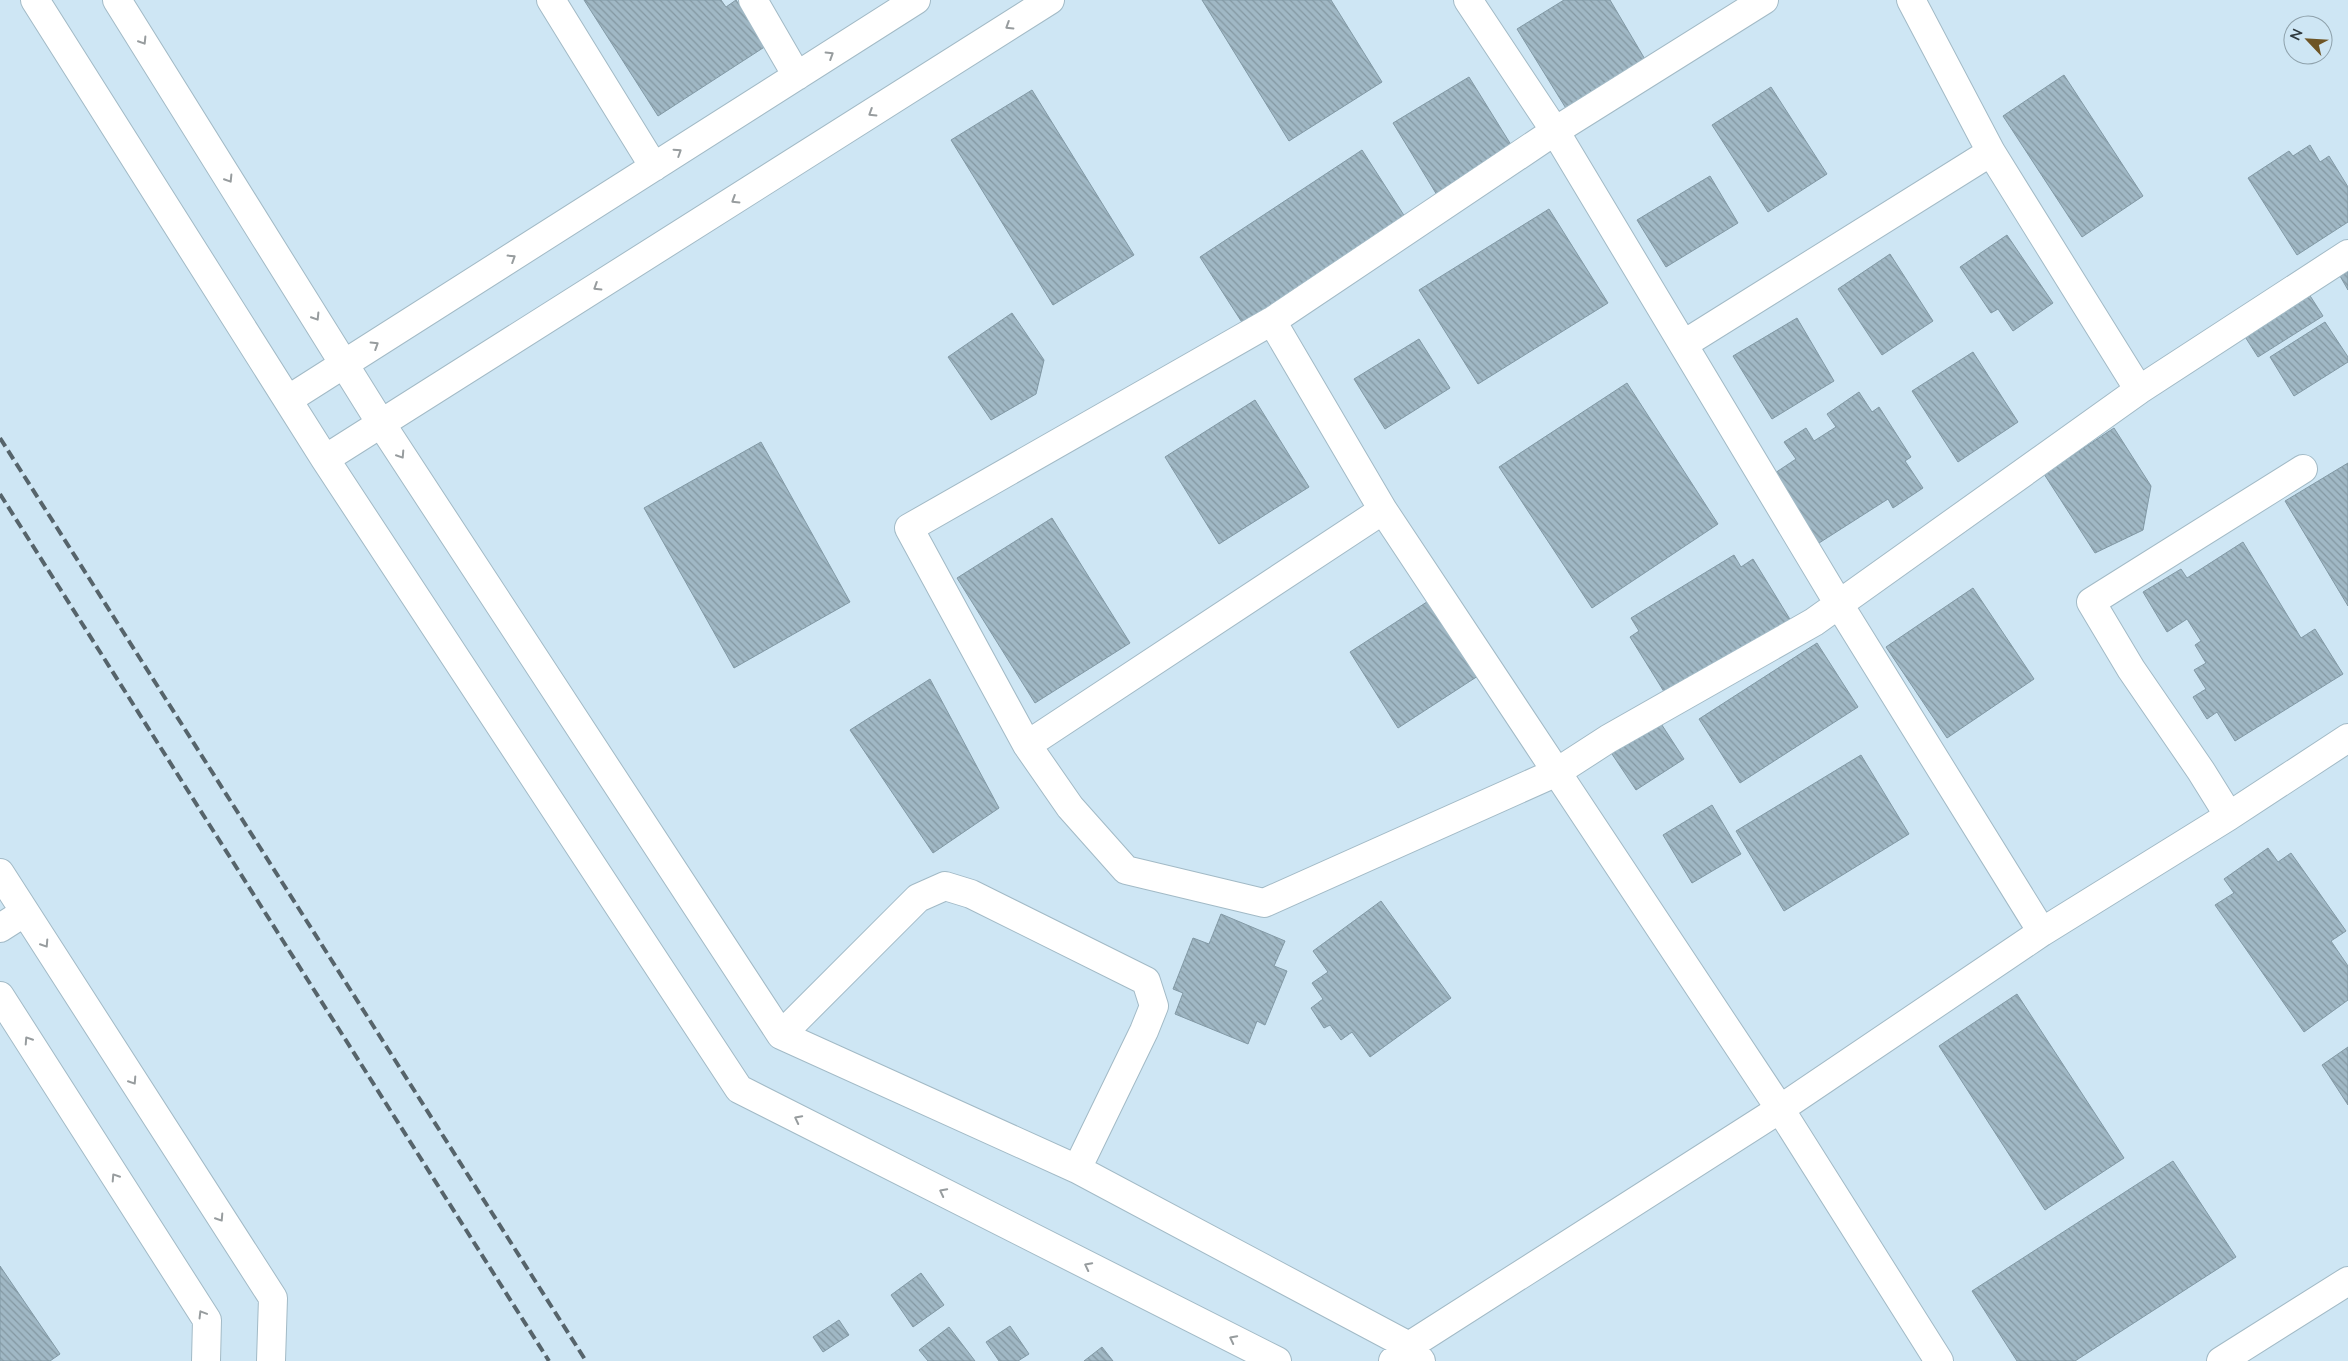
<svg xmlns="http://www.w3.org/2000/svg" width="2348" height="1361" viewBox="0 0 2348 1361" font-family="Lato,sans-serif">
  <style>
    .building { fill: url(#building-back-hatch); stroke: #8299a5 }
    .lines { fill: none; stroke-linecap: round; stroke-linejoin: round }
    .minor-casing { stroke: #a2bac6; stroke-width: 30 }
    .minor { stroke: #fff; stroke-width: 28 }
    .rail { stroke: #56646b; stroke-width: 4; stroke-dasharray: 10 5; stroke-linecap: butt }
    .oneway { stroke: #979c9e }
  </style>
  <defs>
    <pattern id="building-back-hatch" width="6" height="6" patternUnits="userSpaceOnUse" patternTransform="scale(1.25)"><rect width="6" height="6" fill="#a0b8c5"/><path d="M-1 5l2 2M0 0l6 6M5-1l2 2" fill="none" stroke="#8397a1"/></pattern>
  </defs>
  <rect width="100%" height="100%" fill="#cee6f4"/>
  <!-- building -->
  <path class="building" d="M584 0H721L726 7 736 0 766 46 658 116Z
    M1202 0H1331L1382 82 1289 141Z
    M1564 0H1610L1646 61 1567 110 1517 29Z
    M2064 75 2143 196 2082 237 2003 116Z
    M1469 77 1513 148 1437 195 1393 123Z
    M1771 87 1827 174 1768 212 1712 125Z
    M1032 90 1134 255 1053 305 951 140Z
    M2310 145 2320 162 2329 156 2348 187V222L2297 255 2248 178 2289 151 2293 156Z
    M1362 150 1407 220 1245 327 1200 257Z
    M1710 176 1738 223 1666 267 1637 220Z
    M1549 209 1608 303 1478 384 1419 290Z
    M2007 235 2053 303 2013 331 1998 309 1991 313 1960 267Z
    M1890 254 1933 321 1882 355 1838 289Z
    M2348 272V290L2340 276Z
    M2307 291 2323 316 2258 357 2242 332Z
    M1012 313 1044 360 1036 394 991 420 948 357Z
    M1797 318 1834 381 1772 419 1733 356Z
    M2325 322 2348 357V362L2294 396 2270 357Z
    M1419 339 1450 388 1385 429 1354 379Z
    M1973 352 2018 422 1958 462 1912 391Z
    M1627 383 1718 524 1592 608 1499 467Z
    M1859 392 1872 412 1879 407 1911 457 1905 461 1923 488 1893 508 1888 499 1819 543 1775 473 1796 459 1784 442 1806 428 1814 441 1836 427 1827 414Z
    M1255 400 1309 487 1219 544 1165 457Z
    M2114 428 2151 486 2143 530 2095 553 2044 474Z
    M761 442 850 602 734 668 644 508Z
    M2348 463V606L2285 501Z
    M1052 518 1130 643 1035 703 957 578Z
    M2243 542 2301 638 2315 629 2343 674 2235 741 2217 712 2207 719 2193 697 2206 689 2194 670 2206 663 2195 645 2201 641 2187 619 2167 632 2143 592 2181 569 2187 578Z
    M1734 555 1741 567 1753 559 1791 621 1668 698 1630 637 1639 631 1631 618Z
    M1973 588 2034 679 1947 738 1886 647Z
    M1433 598 1481 674 1398 728 1350 652Z
    M1817 643 1858 707 1740 783 1699 719Z
    M930 679 999 808 933 853 850 730Z
    M1658 719 1684 759 1636 790 1610 751Z
    M1861 755 1909 834 1784 911 1736 831Z
    M1712 805 1741 854 1692 883 1663 835Z
    M2268 848 2278 862 2291 853 2346 931 2331 941 2348 966V1000L2304 1032 2215 905 2234 893 2224 879Z
    M1381 901 1451 998 1370 1057 1352 1032 1341 1040 1330 1025 1324 1028 1311 1008 1323 999 1312 983 1328 972 1313 951Z
    M1221 914 1285 941 1274 966 1287 971 1265 1025 1257 1021 1248 1044 1175 1014 1183 993 1173 989 1193 938 1209 944Z
    M2017 994 2124 1158 2045 1210 1939 1046Z
    M2348 1047V1105L2322 1065Z
    M2173 1161 2236 1257 2075 1361H2017L1972 1291Z
    M0 1266 60 1354 50 1361H0Z
    M921 1273 944 1305 913 1327 891 1295Z
    M839 1320 849 1335 823 1352 813 1337Z
    M1010 1326 1029 1354 1018 1361H999L986 1342Z
    M949 1327 975 1361H928L919 1350Z
    M1102 1347 1113 1361H1084Z"/>
  <g class="lines">
    <defs>
      <path id="minor" d="M35 0 325 459 739 1089 1277 1361
        M117 0 382 425 781 1035 1077 1169 1409 1346 1421 1361
        M551 0 654 167
        M753 0 797 76
        M1468 0 1555 131 1840 606 2042 932
        M1764 0 1555 131 1272 321 909 528 1027 745 1070 807 1126 870 1264 903 1557 772 1608 739 1814 622 2139 390 2348 254
        M1911 0 1991 152 2139 390
        M1272 321 1383 510
        M1684 344 1991 152
        M289 399 916 0
        M325 459 1050 0
        M1027 745 1383 510 1780 1109 1939 1361
        M2229 816 2201 771 2131 669 2091 602 2303 469
        M0 873 273 1298 271 1361
        M0 928 25 912
        M0 996 207 1320 206 1361
        M781 1035 918 898 945 886 971 894 1146 981 1154 1006 1144 1031 1077 1169
        M1393 1361 1409 1346 1780 1109 2042 932 2229 816 2348 738
        M2221 1361 2348 1281"/>
    </defs>
    <!-- minor casing -->
    <use href="#minor" class="minor-casing"/>
    <!-- minor -->
    <use href="#minor" class="minor"/>
    <!-- rail -->
    <path class="rail" d="M0 438 586 1361
      M0 494 549 1361"/>
  </g>
  <!-- one-way arrows -->
  <defs><path id="oneway-chevron" d="M-2-3.5L2.5 0L-2 3.5" fill="none" stroke-width="1.6" stroke-linecap="round" stroke-linejoin="round" transform="scale(1.25)"/></defs>
  <g class="oneway">
    <use href="#oneway-chevron" transform="translate(1009 26) rotate(148)"/>
    <use href="#oneway-chevron" transform="translate(143 41) rotate(58)"/>
    <use href="#oneway-chevron" transform="translate(830 55) rotate(-32)"/>
    <use href="#oneway-chevron" transform="translate(872 113) rotate(148)"/>
    <use href="#oneway-chevron" transform="translate(678 152) rotate(-33)"/>
    <use href="#oneway-chevron" transform="translate(229 179) rotate(58)"/>
    <use href="#oneway-chevron" transform="translate(735 200) rotate(148)"/>
    <use href="#oneway-chevron" transform="translate(512 258) rotate(-32)"/>
    <use href="#oneway-chevron" transform="translate(597 287) rotate(148)"/>
    <use href="#oneway-chevron" transform="translate(316 317) rotate(58)"/>
    <use href="#oneway-chevron" transform="translate(375 345) rotate(-32)"/>
    <use href="#oneway-chevron" transform="translate(401 455) rotate(57)"/>
    <use href="#oneway-chevron" transform="translate(45 944) rotate(57)"/>
    <use href="#oneway-chevron" transform="translate(28 1040) rotate(-123)"/>
    <use href="#oneway-chevron" transform="translate(133 1081) rotate(57)"/>
    <use href="#oneway-chevron" transform="translate(798 1119) rotate(-153)"/>
    <use href="#oneway-chevron" transform="translate(115 1177) rotate(-123)"/>
    <use href="#oneway-chevron" transform="translate(943 1192) rotate(-153)"/>
    <use href="#oneway-chevron" transform="translate(220 1218) rotate(57)"/>
    <use href="#oneway-chevron" transform="translate(1088 1266) rotate(-153)"/>
    <use href="#oneway-chevron" transform="translate(202 1314) rotate(-121)"/>
    <use href="#oneway-chevron" transform="translate(1233 1339) rotate(-153)"/>
  </g>
  <!-- north arrow -->
  <g transform="translate(2308 40) rotate(295)"><circle r="24" fill="#cee6f4" stroke="#8ea1ab"/>
  <path d="M0-4L9 19L0 12L-9 19Z" fill="#6e5526"/>
  <text y="-8" font-size="14" font-weight="bold" text-anchor="middle" fill="#2f393e">N</text>
  </g>
</svg>
